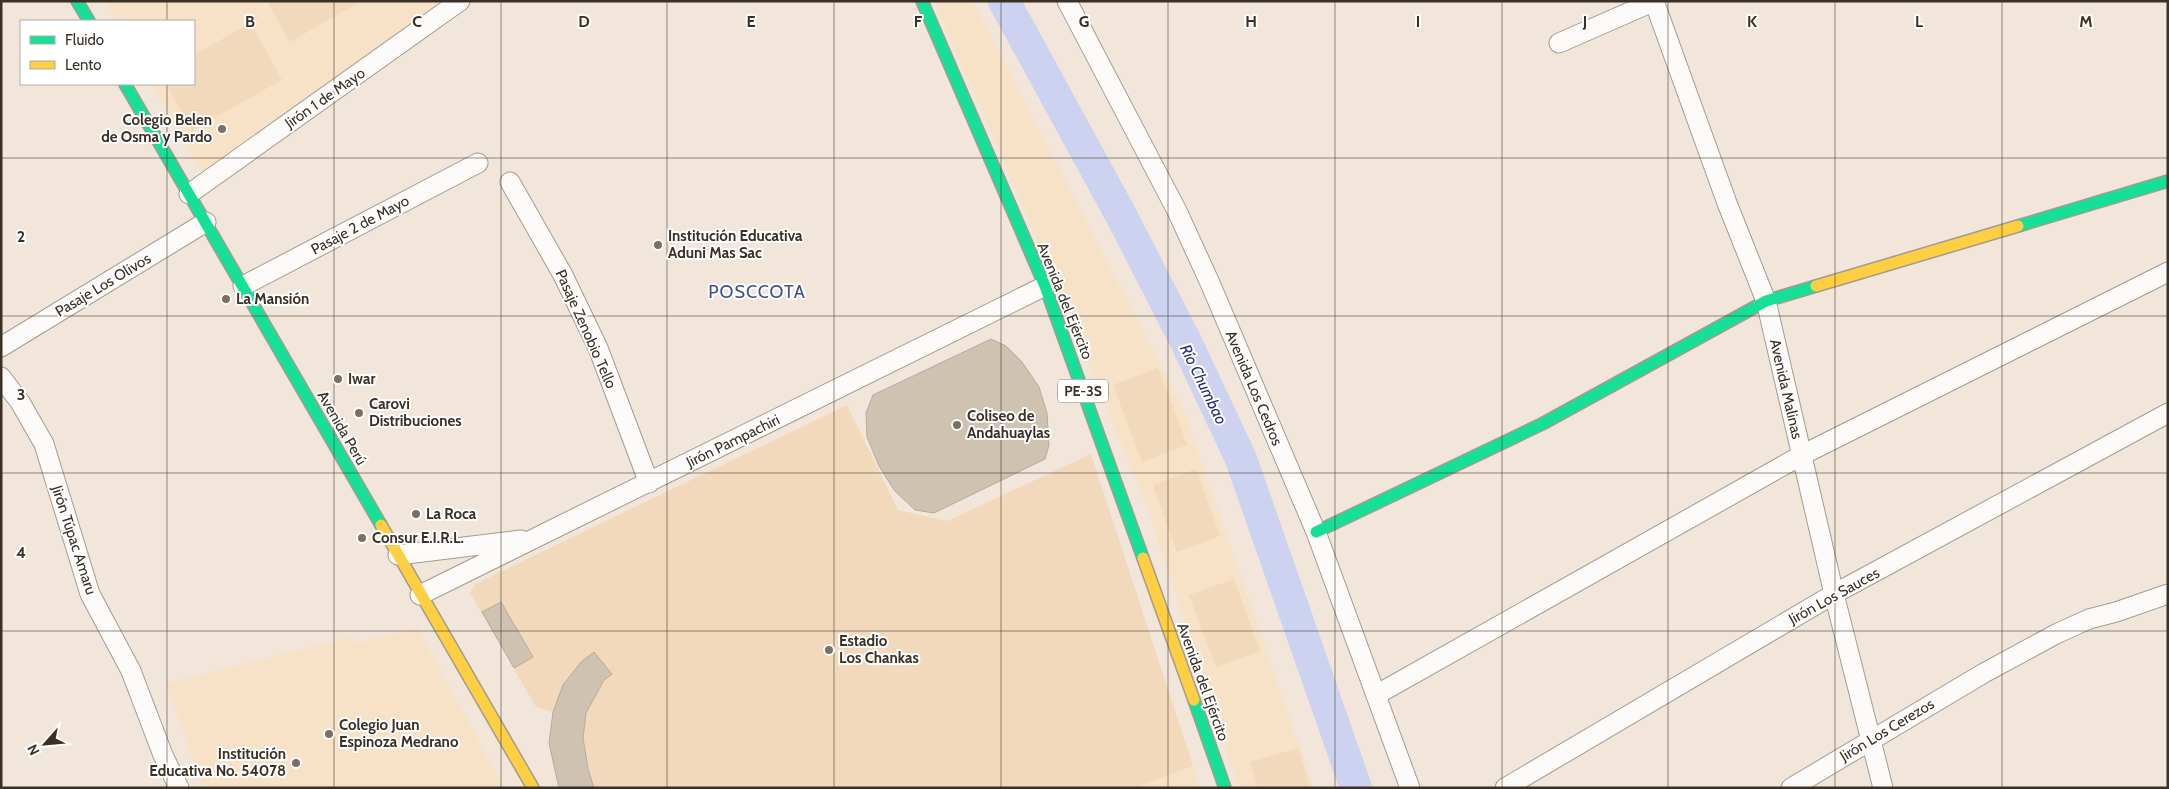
<svg xmlns="http://www.w3.org/2000/svg" width="2169" height="789" viewBox="0 0 2169 789" font-family="Cabin,sans-serif">
  <style>
    .built { fill: #f7e1c7 }
    .green { fill: #f2d9bc }
    .lines { fill: none; stroke-linecap: round; stroke-linejoin: round }
    .river { stroke: #ccd2ef; stroke-width: 32 }
    .building { fill: #cfc2b1; stroke: #b4aba0 }
    .street-casing { stroke: #a39b90; stroke-width: 21 }
    .fast-casing { stroke: #a39b90; stroke-width: 14 }
    .slow-casing { stroke: #a39b90; stroke-width: 14 }
    .street { stroke: #fdfbf9; stroke-width: 19 }
    .fast { stroke: #16e098; stroke-width: 11 }
    .slow { stroke: #ffcf43; stroke-width: 11 }
    .grid { fill: none; stroke: #3a3025; stroke-width: 1; stroke-opacity: 0.55 }
    .poi-dot { fill: #7a7064; stroke: #fff; stroke-width: 2 }
    .labels { text-anchor: middle; stroke-width: 4; stroke-linejoin: round; paint-order: stroke }
    .shield { fill: #fff; stroke: #756e66; stroke-width: 1 }
    .shield-label { font-size: 14px; font-weight: bold; fill: #3a3025 }
    .street-label { font-size: 15px; fill: #3a3025; stroke: #fff }
    .poi-label { font-size: 15px; font-weight: bold; fill: #3a3025; stroke: #fff; text-anchor: start }
    .water-label { font-size: 16px; font-style: italic; fill: #262f73; stroke: #fff }
    .quarter-label { font-size: 18px; letter-spacing: 1px; fill: #424f8b; stroke: #fff }
    .grid-label { font-size: 16px; text-anchor: middle; font-weight: bold; fill: #3a3025; stroke: #fff; stroke-width: 4; stroke-linejoin: round; paint-order: stroke }
  </style>
  <rect width="100%" height="100%" fill="#f1e6d9"/>
  <!-- built -->
  <path class="built" d="M105 1H441L203 174 152 84H194V21H117Z
    M934 1H973L1183 409 1314 788H1239L1147 506 1014 185Z
    M417 627 504 788H203L166 684 353 636 357 644 379 636 395 635Z
    M1193 766 1200 788H1134Z"/>
  <!-- green -->
  <path class="green" d="M267 1H361L290 42Z
    M251 23 282 80 192 130 166 84H194V55Z
    M1158 368 1187 445 1142 462 1113 385Z
    M847 405 898 510 947 521 1091 454 1193 766 1134 788H559L549 743 553 712 536 707 470 593 475 584Z
    M1196 469 1220 536 1177 552 1153 485Z
    M1234 579 1260 651 1216 667 1189 595Z
    M1298 748 1310 788H1258L1250 762Z"/>
  <g class="lines">
    <!-- river -->
    <path class="river" d="M1004 1 1122 217 1186 342 1241 459 1356 788"/>
  </g>
  <!-- building -->
  <path class="building" d="M991 339 1006 346 1022 362 1039 387 1047 413 1049 445 1045 459 934 513 915 510 894 490 879 466 867 437 866 413 873 395Z
    M501 602 533 657 514 668 482 612Z
    M594 652 612 674 604 680 586 713 583 738 588 769 594 788H559L549 743 553 712 563 685 581 662Z"/>
  <g class="lines">
    <defs>
      <path id="street" d="M1067 1 1177 211 1210 283 1316 532 1410 788
        M1654 1 1727 203 1766 301 1834 594 1883 788
        M1559 43 1655 1
        M510 182 563 275 598 348 649 483
        M189 194 460 1
        M243 286 478 163
        M1 347 206 222
        M1 377 20 402 44 444 90 594 131 671 163 755 179 788
        M398 555 521 540
        M420 595 1045 286
        M1376 695 1802 455 2168 272
        M1505 788 1834 594 2168 413
        M1791 788 1984 673 2056 634 2089 619 2116 612 2168 594"/>
      <path id="fast" d="M77 1 89 21
        M922 1 1045 286 1143 558
        M125 84 381 525
        M2018 226 2168 181
        M1316 532 1542 424 1766 301 1816 286
        M1194 700 1225 788"/>
      <path id="slow" d="M1816 286 2018 226
        M381 525 533 788
        M1143 558 1194 700"/>
    </defs>
    <!-- street casing -->
    <use href="#street" class="street-casing"/>
    <!-- fast casing -->
    <use href="#fast" class="fast-casing"/>
    <!-- slow casing -->
    <use href="#slow" class="slow-casing"/>
    <!-- street -->
    <use href="#street" class="street"/>
    <!-- fast -->
    <use href="#fast" class="fast"/>
    <!-- slow -->
    <use href="#slow" class="slow"/>
  </g>
  <!-- grid -->
  <path class="grid" d="M167 1V21M334 1V788M501 1V788M667 1V788M834 1V788M1001 1V788M1168 1V788M1335 1V788M1502 1V788M1668 1V788M1835 1V788M2002 1V788M167 84V788M1 158H2168M1 316H2168M1 473H2168M1 631H2168"/>
  <!-- markers -->
  <g class="poi-dot">
    <circle cx="222" cy="129" r="5"/>
    <circle cx="658" cy="245" r="5"/>
    <circle cx="226" cy="299" r="5"/>
    <circle cx="338" cy="379" r="5"/>
    <circle cx="359" cy="413" r="5"/>
    <circle cx="957" cy="425" r="5"/>
    <circle cx="416" cy="514" r="5"/>
    <circle cx="362" cy="538" r="5"/>
    <circle cx="829" cy="650" r="5"/>
    <circle cx="329" cy="734" r="5"/>
    <circle cx="296" cy="763" r="5"/>
  </g>
  <g class="labels">
    <!-- shield labels -->
    <rect class="shield" x="1058" y="379.5" width="50" height="23" rx="4"/>
    <g class="shield-label">
      <text x="1083" y="396">PE-3S</text>
    </g>
    <!-- street labels -->
    <g class="street-label">
      <text transform="translate(325 98) rotate(-35)" y="5">Jirón 1 de Mayo</text>
      <text transform="translate(360 225) rotate(-28)" y="5">Pasaje 2 de Mayo</text>
      <text transform="translate(103 285) rotate(-31)" y="5">Pasaje Los Olivos</text>
      <text transform="translate(1065 301) rotate(68)" y="5">Avenida del Ejército</text>
      <text transform="translate(586 329) rotate(66)" y="5">Pasaje Zenobio Tello</text>
      <text transform="translate(1254 388) rotate(67)" y="5">Avenida Los Cedros</text>
      <text transform="translate(1786 389) rotate(77)" y="5">Avenida Malinas</text>
      <text transform="translate(342 428) rotate(60)" y="5">Avenida Perú</text>
      <text transform="translate(733 441) rotate(-26)" y="5">Jirón Pampachiri</text>
      <text transform="translate(74 540) rotate(72)" y="5">Jirón Túpac Amaru</text>
      <text transform="translate(1834 596) rotate(-29)" y="5">Jirón Los Sauces</text>
      <text transform="translate(1203 682) rotate(70)" y="5">Avenida del Ejército</text>
      <text transform="translate(1887 730) rotate(-31)" y="5">Jirón Los Cerezos</text>
    </g>
    <!-- poi labels -->
    <g class="poi-label">
      <text x="212" y="125" text-anchor="end">Colegio Belen<tspan x="212" dy="17">de Osma y Pardo</tspan></text>
      <text x="668" y="241">Institución Educativa<tspan x="668" dy="17">Aduni Mas Sac</tspan></text>
      <text x="236" y="304">La Mansión</text>
      <text x="348" y="384">Iwar</text>
      <text x="369" y="409">Carovi<tspan x="369" dy="17">Distribuciones</tspan></text>
      <text x="967" y="421">Coliseo de<tspan x="967" dy="17">Andahuaylas</tspan></text>
      <text x="426" y="519">La Roca</text>
      <text x="372" y="543">Consur E.I.R.L.</text>
      <text x="839" y="646">Estadio<tspan x="839" dy="17">Los Chankas</tspan></text>
      <text x="339" y="730">Colegio Juan<tspan x="339" dy="17">Espinoza Medrano</tspan></text>
      <text x="286" y="759" text-anchor="end">Institución<tspan x="286" dy="17">Educativa No. 54078</tspan></text>
    </g>
    <!-- water labels -->
    <g class="water-label">
      <text transform="translate(1204 384) rotate(64)" y="6">Río Chumbao</text>
    </g>
    <!-- quarter labels -->
    <g class="quarter-label">
      <text x="757" y="298">POSCCOTA</text>
    </g>
  </g>
  <g class="grid-label">
    <text x="250" y="27">B</text>
    <text x="417" y="27">C</text>
    <text x="584" y="27">D</text>
    <text x="751" y="27">E</text>
    <text x="918" y="27">F</text>
    <text x="1084" y="27">G</text>
    <text x="1251" y="27">H</text>
    <text x="1418" y="27">I</text>
    <text x="1585" y="27">J</text>
    <text x="1752" y="27">K</text>
    <text x="1919" y="27">L</text>
    <text x="2086" y="27">M</text>
    <text x="21" y="242">2</text>
    <text x="21" y="400">3</text>
    <text x="21" y="558">4</text>
  </g>
  <!-- border -->
  <rect width="2169" height="789" fill="none" stroke="#3a3025" stroke-width="5"/>
  <!-- legend -->
  <rect x="20" y="20" width="175" height="65" fill="#ffffff" stroke="#b0aca8"/>
  <rect x="30" y="36" width="25" height="8" fill="#16e098" stroke="#b0aca8"/>
  <text x="65" y="45" font-size="15" fill="#3a3025">Fluido</text>
  <rect x="30" y="61" width="25" height="8" fill="#ffcf43" stroke="#b0aca8"/>
  <text x="65" y="70" font-size="15" fill="#3a3025">Lento</text>
  <!-- north arrow -->
  <g transform="translate(45 744) rotate(243)" stroke="#ffffff" stroke-width="4" paint-order="stroke">
  <path d="M0-4L9 19L0 12L-9 19Z" fill="#3a3025"/>
  <text y="-8" font-size="14" font-weight="bold" text-anchor="middle" fill="#3a3025">N</text>
  </g>
</svg>
